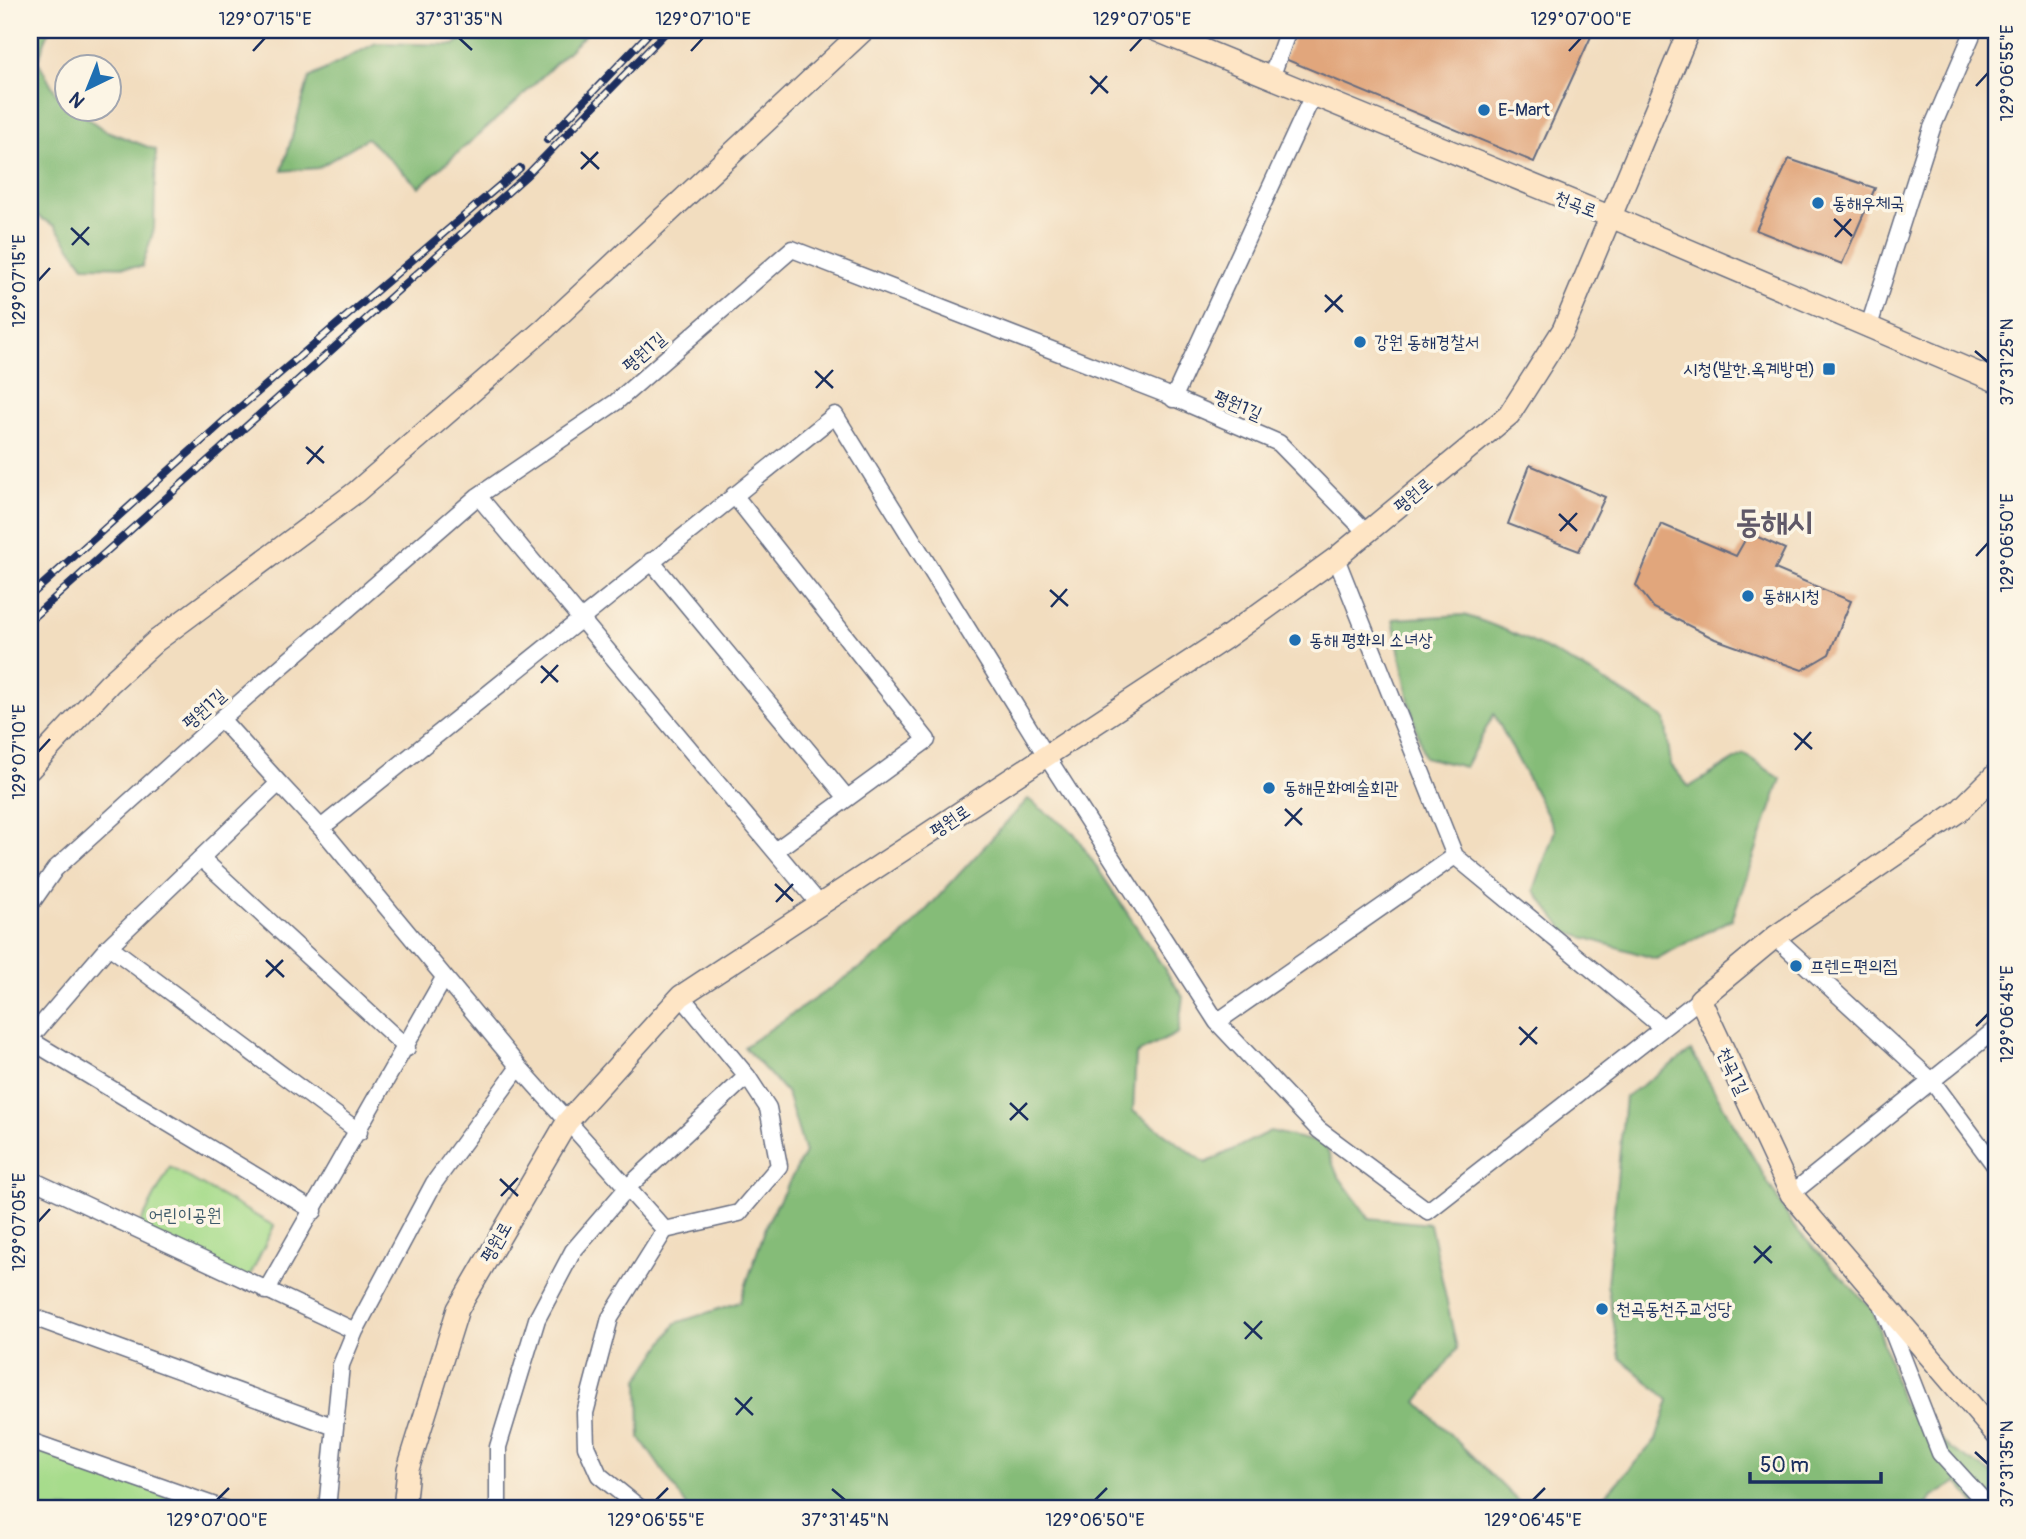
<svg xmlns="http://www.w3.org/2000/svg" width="2026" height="1539" viewBox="0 0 2026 1539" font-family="Pangolin,'Poor Story',sans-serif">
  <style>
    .green { fill: #a7dc8c; stroke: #618675; stroke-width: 2 }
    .forest { fill: #85bc78; stroke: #50766b; stroke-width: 2 }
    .building { fill: #e1a67c }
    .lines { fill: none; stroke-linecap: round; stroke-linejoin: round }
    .street-casing { stroke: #666c80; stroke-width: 19 }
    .secondary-casing { stroke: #666c80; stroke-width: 24 }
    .street { stroke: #fff; stroke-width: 16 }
    .secondary { stroke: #fee5c5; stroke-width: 21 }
    .rail-casing { stroke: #1b2f5e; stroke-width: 8 }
    .rail { stroke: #fcf5e5; stroke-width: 5; stroke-dasharray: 16; stroke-linecap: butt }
    .ticks { fill: none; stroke: #1b2f5e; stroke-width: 2.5 }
    .poi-dot { fill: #1f6fb2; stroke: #fcf5e5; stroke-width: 2.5 }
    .labels { text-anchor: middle; stroke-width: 7; stroke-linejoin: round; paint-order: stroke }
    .poi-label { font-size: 18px; fill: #1b2f5e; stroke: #fcf5e5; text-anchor: start }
    .street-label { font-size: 18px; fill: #1b2f5e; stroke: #fcf5e5 }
    .park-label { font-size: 18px; fill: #3e5a6a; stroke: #fcf5e5 }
    .town-label { font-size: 32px; font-weight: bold; fill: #605968; stroke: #fcf5e5 }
    .neatline { fill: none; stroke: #1b2f5e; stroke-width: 2.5 }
    .ticks-label { font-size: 18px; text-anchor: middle; fill: #1b2f5e }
  </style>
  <rect width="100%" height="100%" fill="#fcf5e5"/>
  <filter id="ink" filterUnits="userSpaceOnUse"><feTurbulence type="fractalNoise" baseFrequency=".0143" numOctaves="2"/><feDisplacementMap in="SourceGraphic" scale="14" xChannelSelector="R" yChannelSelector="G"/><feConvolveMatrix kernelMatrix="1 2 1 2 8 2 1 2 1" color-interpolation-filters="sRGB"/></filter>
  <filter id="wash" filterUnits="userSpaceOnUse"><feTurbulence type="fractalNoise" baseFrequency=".00686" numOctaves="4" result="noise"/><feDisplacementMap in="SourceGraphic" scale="28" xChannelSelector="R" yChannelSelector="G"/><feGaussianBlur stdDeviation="1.57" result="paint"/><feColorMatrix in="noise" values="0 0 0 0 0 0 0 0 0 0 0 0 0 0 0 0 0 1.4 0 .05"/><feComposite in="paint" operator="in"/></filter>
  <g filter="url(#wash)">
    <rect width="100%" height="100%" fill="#f2ddbf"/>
    <!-- green -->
    <path class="green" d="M170 1167 274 1226 247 1282 137 1230Z
      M30 1444 223 1509H30Z"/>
    <!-- forest -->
    <path class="forest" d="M30 30H49L38 61 56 93 66 102V108L75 109 104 130 156 150 154 229 142 267 84 266 55 226 30 212Z
      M473 30H590L517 101 419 187 367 138 318 168 282 171 309 78 376 43 454 45Z
      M1464 615C1537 638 1601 678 1665 719L1671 765 1689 787 1744 754 1781 779 1732 919 1656 959 1566 932 1534 890 1555 830 1494 714 1465 767 1424 757 1409 701 1393 619Z
      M1028 799 1074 833 1183 997 1178 1033 1136 1054 1133 1111 1206 1163 1270 1131 1325 1144 1337 1174 1369 1218 1430 1224 1457 1349 1417 1402 1526 1509H689L640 1438 639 1379 676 1323 740 1302 768 1221 805 1153 787 1093 744 1047 895 944Z
      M1691 1051 1794 1227 1873 1310 1902 1402 1951 1449 1996 1476V1509H1980L1957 1482 1934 1496 1923 1509H1730L1719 1500 1706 1509H1564L1603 1498 1656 1440 1669 1400 1620 1358 1607 1284 1625 1097Z"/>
    <g id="blocks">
      <!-- building -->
      <path class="building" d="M1296 30H1594L1534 162 1285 59Z
        M1789 159 1875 188 1842 264 1756 230Z
        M1530 465 1605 497 1579 551 1508 524Z
        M1661 524 1736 556 1749 533 1785 549 1775 569 1851 601 1829 654 1802 670 1715 639 1654 608 1636 585Z"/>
    </g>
  </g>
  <g filter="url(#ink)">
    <use href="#blocks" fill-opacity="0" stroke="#666c80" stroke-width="2"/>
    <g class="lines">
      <defs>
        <path id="street" d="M1271 78 1288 30
          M1868 329 1932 128 1974 30
          M1173 399 1313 95
          M734 495 927 740 775 851
          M478 496 821 906
          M1336 558 1455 856 1663 1028
          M651 561 847 798
          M221 719 279 783
          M321 828 835 415 1047 757 1217 1022 1319 1130 1428 1211 1700 999
          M202 859 407 1048
          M30 905 55 869 221 719 478 496 616 402 792 249 1165 394 1279 443 1367 533
          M1775 937 1932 1081 1996 1167
          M109 946 359 1132
          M681 996 747 1076
          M1217 1022 1455 856
          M30 1038 109 946 279 783 321 828 519 1067 665 1230
          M30 1040 314 1211
          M30 1179 355 1331
          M1791 1194 1996 1029
          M266 1291 444 978
          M1883 1307 1940 1453 1991 1509
          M30 1316 335 1427
          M30 1441 224 1509
          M327 1509 341 1365 355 1331 434 1183 519 1067
          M498 1509V1447L537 1319 573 1251 628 1187 747 1076 768 1108 779 1166 739 1213 665 1230 610 1318 585 1413 586 1446 599 1475 641 1509"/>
        <path id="secondary" d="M1155 30 1611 217 1996 381
          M30 769 109 684 156 641 356 492 543 330 864 30
          M1996 774 1959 811 1775 937 1700 999 1791 1194 1996 1434
          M404 1509 408 1469 458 1309 567 1122 681 996 1224 639 1336 558 1509 415 1563 330 1689 30"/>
      </defs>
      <!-- street casing -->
      <use href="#street" class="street-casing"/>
      <!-- secondary casing -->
      <use href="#secondary" class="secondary-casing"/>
      <!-- street -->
      <use href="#street" class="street"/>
      <!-- secondary -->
      <use href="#secondary" class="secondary"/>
      <defs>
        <path id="rail" d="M547 140 652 30
          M30 596 224 421 520 168
          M30 620 527 175 668 30"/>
      </defs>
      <!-- rail casing -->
      <use href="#rail" class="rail-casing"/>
      <!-- rail -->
      <use href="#rail" class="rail"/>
    </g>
  </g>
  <!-- ticks -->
  <path class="ticks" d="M459 38 472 50M253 51 265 38M691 51 703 38M1130 51 1142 38M1569 51 1581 38M1090 76 1108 93M1976 86 1988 73M1091 94 1107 76M581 152 599 169M581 169 598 152M1834 219 1852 236M71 228 89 245M1835 237 1851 219M72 245 89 227M38 281 50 268M1325 295 1343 312M1325 312 1342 295M1975 351 1988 362M815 371 833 388M816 388 833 370M306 447 324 463M307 464 323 446M1559 514 1577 531M1560 531 1577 513M1976 556 1988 543M1050 590 1068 606M1051 607 1067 589M541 666 558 682M541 683 558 665M1794 733 1812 749M1795 750 1811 732M38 752 50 739M1285 809 1302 825M1285 826 1302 808M775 884 793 901M776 902 793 884M266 960 284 977M266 977 283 960M1976 1026 1988 1014M1519 1027 1537 1044M1520 1045 1537 1027M1010 1103 1028 1120M1010 1120 1027 1103M500 1179 518 1196M501 1196 518 1178M38 1222 50 1209M1754 1246 1772 1263M1754 1263 1771 1246M1244 1322 1262 1339M1245 1339 1262 1321M735 1398 753 1415M736 1415 752 1397M1975 1452 1988 1464M832 1489 845 1500M217 1500 229 1488M656 1500 668 1488M1095 1500 1107 1488M1533 1500 1545 1488"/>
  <!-- markers -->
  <g class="poi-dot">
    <circle cx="1484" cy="110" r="7"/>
    <circle cx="1818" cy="203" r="7"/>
    <circle cx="1360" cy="342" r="7"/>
    <rect x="1822" y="362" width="14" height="14" rx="3.5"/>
    <circle cx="1748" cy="596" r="7"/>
    <circle cx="1295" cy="640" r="7"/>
    <circle cx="1269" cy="788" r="7"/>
    <circle cx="1796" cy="966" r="7"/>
    <circle cx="1602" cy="1309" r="7"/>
  </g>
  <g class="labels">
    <!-- poi labels -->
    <g class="poi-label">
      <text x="1498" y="116">E-Mart</text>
      <text x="1832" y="209">동해우체국</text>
      <text x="1374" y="348">강원 동해경찰서</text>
      <text x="1815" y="375" text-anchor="end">시청(발한.옥계방면)</text>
      <text x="1762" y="602">동해시청</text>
      <text x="1309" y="646">동해 평화의 소녀상</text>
      <text x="1283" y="794">동해문화예술회관</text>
      <text x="1810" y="972">프렌드편의점</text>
      <text x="1616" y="1315">천곡동천주교성당</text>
    </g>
    <!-- street labels -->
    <g class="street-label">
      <text transform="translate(1576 204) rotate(21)" y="6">천곡로</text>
      <text transform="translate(644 352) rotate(-41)" y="6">평원1길</text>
      <text transform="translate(1238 405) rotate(23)" y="6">평원1길</text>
      <text transform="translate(1413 495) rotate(-40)" y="6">평원로</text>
      <text transform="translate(204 709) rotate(-42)" y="6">평원1길</text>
      <text transform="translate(950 821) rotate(-34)" y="6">평원로</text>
      <text transform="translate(1733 1071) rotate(65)" y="6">천곡1길</text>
      <text transform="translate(496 1242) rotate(-60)" y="6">평원로</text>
    </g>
    <!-- park labels -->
    <g class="park-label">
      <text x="185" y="1221">어린이공원</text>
    </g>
    <!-- town labels -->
    <g class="town-label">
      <text x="1774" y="532">동해시</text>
    </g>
  </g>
  <!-- margin -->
  <rect width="2026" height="1539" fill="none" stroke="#fcf5e5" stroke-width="77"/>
  <!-- north arrow -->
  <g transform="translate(88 88) rotate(223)"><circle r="33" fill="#fcf5e5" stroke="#a2a6af" stroke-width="2"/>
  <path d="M0-5L12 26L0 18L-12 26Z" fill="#1f6fb2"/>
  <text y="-10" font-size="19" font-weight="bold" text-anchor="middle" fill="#1b2f5e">N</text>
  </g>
  <!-- scale -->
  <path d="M1750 1472v10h131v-10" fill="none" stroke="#1b2f5e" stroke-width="3.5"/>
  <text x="1760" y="1472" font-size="21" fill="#1b2f5e" stroke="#fcf5e5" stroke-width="5" paint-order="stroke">50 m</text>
  <rect x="38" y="38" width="1950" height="1462" class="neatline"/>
  <g class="ticks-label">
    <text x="265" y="25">129°07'15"E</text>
    <text x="459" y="25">37°31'35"N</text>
    <text x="703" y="25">129°07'10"E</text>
    <text x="1142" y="25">129°07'05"E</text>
    <text x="1581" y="25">129°07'00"E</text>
    <text transform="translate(2007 73) rotate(-90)" y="6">129°06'55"E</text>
    <text transform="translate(19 281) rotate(-90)" y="6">129°07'15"E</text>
    <text transform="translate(2007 362) rotate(-90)" y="6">37°31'25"N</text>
    <text transform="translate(2007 543) rotate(-90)" y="6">129°06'50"E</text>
    <text transform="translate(19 752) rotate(-90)" y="6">129°07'10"E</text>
    <text transform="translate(2007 1014) rotate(-90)" y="6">129°06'45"E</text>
    <text transform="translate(19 1222) rotate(-90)" y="6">129°07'05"E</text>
    <text transform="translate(2007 1464) rotate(-90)" y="6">37°31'35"N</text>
    <text x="217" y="1526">129°07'00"E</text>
    <text x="656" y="1526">129°06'55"E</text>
    <text x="845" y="1526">37°31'45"N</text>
    <text x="1095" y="1526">129°06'50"E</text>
    <text x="1533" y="1526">129°06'45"E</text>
  </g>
</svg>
